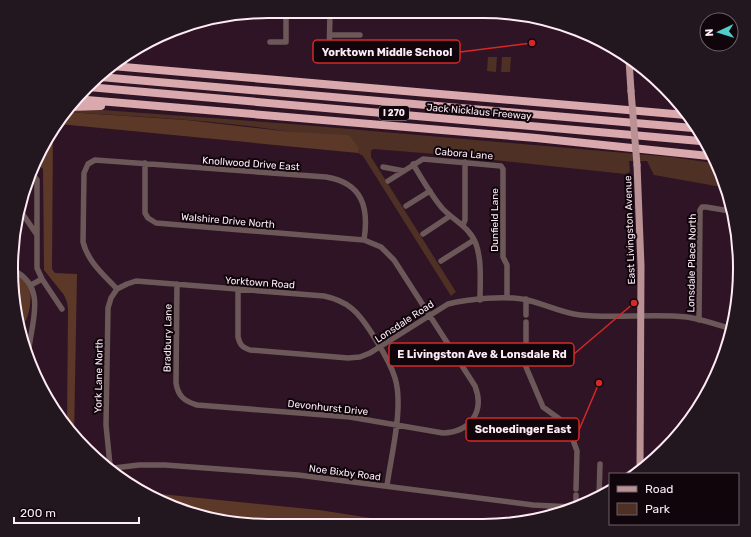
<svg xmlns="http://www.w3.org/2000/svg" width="751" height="537" viewBox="0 0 751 537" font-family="Rubik,sans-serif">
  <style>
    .green { fill: #4e3024 }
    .forest { fill: #5c3828 }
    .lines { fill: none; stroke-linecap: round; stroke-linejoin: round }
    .minor { stroke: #6c5859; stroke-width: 5.5 }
    .major { stroke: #ba9295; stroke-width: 7 }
    .highway { stroke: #daa9ad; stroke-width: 8 }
    .major-bridge { stroke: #ba9295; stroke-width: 7 }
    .labels { text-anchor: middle; stroke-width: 4; stroke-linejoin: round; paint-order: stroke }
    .shield { fill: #0f050b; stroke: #b6a6b0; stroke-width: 1 }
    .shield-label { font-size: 9px; font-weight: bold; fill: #feebf6 }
    .street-label { font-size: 10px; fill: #feebf6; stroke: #0f050b }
    .rim { fill: none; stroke: #feebf6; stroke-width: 2 }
    .leader { fill: none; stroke: #d62828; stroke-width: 1.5 }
    .callout-dot { fill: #d62828; stroke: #0f050b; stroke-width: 1.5 }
    .callout { fill: #0f050b; stroke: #d62828; stroke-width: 1.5 }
    .callout-label { font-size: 11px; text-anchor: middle; font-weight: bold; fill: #feebf6 }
  </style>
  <rect width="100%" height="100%" fill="#2e1424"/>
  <!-- green -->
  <path class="green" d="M488 57H497L496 72 487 71Z
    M502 57H511L510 72H501Z
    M69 108 89 109 292 124 672 157 713 163 727 188 654 175 647 161H629L630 172 625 174 448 155 373 149 371 151V157L456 292 451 296 363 156 358 153 359 148C337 143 314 136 291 132 217 120 141 117 66 112Z"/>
  <!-- forest -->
  <path class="forest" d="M66 112 186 120 292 132 349 135 359 148 358 153 59 124 57 125Z
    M53 131 52 269 55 273 77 274 74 438 67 425 68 309 67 302 64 295 44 270 43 169 41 167H34L37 155Z
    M13 273C20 275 28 283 30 290 32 296 29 318 25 321 23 322 20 322 19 322L13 302Z
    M151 493 319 510 397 522 399 525H252L154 499 150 496Z"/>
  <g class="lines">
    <!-- minor -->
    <path class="minor" d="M330 35H360
      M270 42H286V11
      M329 59 330 12
      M145 163V213L148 218 156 223 364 240 381 247 394 260 475 386C485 412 470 432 443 433L350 417 197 405C184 401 178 396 176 383L177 284
      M413 164C422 179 431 195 442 208 454 221 470 227 476 244 482 261 480 282 480 300
      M383 167 404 171
      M388 181 423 159 501 166 503 169V257L507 265V298
      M26 193 32 178 34 176 37 180V235
      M406 206 430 191
      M21 208 22 213 37 235V268L42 279 31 285
      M463 225 465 220V162
      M423 234 450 216
      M441 261 474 240
      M13 270C50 288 29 327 28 358
      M42 279 62 309
      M117 289C104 275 88 262 83 242L84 173 88 164 95 160 326 177C363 183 369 208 364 240
      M238 289V337C240 345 242 347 250 350L348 358 360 357 370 353 448 304C468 299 506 295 527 300 545 304 561 313 580 315 615 319 651 313 687 317 701 319 715 324 728 328
      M526 315V299
      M699 320 700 210 702 207H706L730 211
      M526 322V367L543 407 565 423 569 429 577 451 576 489
      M110 465 106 425 108 308 111 298 117 289 127 284 136 281 324 296C348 301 358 312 371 332 380 347 390 361 395 378 404 407 391 455 387 486
      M114 468 139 465H165L298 475 533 505 573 507
      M599 497 600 464
      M550 506 552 513
      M576 506V495"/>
    <!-- major -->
    <path class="major" d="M629 60 631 91
      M637 165 641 266 640 470"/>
    <!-- highway -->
    <path class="highway" d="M112 66 686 115
      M100 77 693 128
      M88 87 700 141
      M75 99 536 138 709 156
      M70 107 101 106"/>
    <!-- major-bridge -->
    <path class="major-bridge" d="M631 91 637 165"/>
  </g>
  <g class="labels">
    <!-- shield labels -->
    <rect class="shield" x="379" y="106" width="30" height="14" rx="3"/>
    <g class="shield-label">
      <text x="394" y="116">I 270</text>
    </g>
    <!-- street labels -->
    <g class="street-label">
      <text transform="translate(479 111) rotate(5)" y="4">Jack Nicklaus Freeway</text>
      <text transform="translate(464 153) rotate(5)" y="4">Cabora Lane</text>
      <text transform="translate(251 163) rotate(4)" y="4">Knollwood Drive East</text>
      <text transform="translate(228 220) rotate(5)" y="4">Walshire Drive North</text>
      <text transform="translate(494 220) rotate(-90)" y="4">Dunfield Lane</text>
      <text transform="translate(629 230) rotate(-92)" y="4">East Livingston Avenue</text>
      <text transform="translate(691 263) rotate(-89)" y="4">Lonsdale Place North</text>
      <text transform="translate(260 282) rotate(4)" y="4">Yorktown Road</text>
      <text transform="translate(404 321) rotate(-33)" y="4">Lonsdale Road</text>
      <text transform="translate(167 338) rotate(-89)" y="4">Bradbury Lane</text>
      <text transform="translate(98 376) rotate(-89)" y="4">York Lane North</text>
      <text transform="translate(328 407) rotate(6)" y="4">Devonhurst Drive</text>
      <text transform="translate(345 472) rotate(7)" y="4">Noe Bixby Road</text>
    </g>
  </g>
  <!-- crop -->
  <path d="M0 0H751V537H0ZM268 18H483A250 250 0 0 1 733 268V269A250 250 0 0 1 483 519H268A250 250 0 0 1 18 269V268A250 250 0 0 1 268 18Z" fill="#22171e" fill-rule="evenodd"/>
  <path class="rim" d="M268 18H483A250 250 0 0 1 733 268V269A250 250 0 0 1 483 519H268A250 250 0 0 1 18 269V268A250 250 0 0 1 268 18Z"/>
  <!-- callouts -->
  <path class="leader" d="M532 43L460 52M634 303L574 354M599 383L579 430"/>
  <g class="callout-dot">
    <circle cx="532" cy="43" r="4"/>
    <circle cx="634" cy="303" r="4"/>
    <circle cx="599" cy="383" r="4"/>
  </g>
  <g class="callout">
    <rect x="313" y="40" width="147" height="23" rx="4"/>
    <rect x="389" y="343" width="185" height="23" rx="4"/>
    <rect x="466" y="418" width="113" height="23" rx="4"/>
  </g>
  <g class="callout-label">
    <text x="387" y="56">Yorktown Middle School</text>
    <text x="482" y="358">E Livingston Ave &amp; Lonsdale Rd</text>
    <text x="523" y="433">Schoedinger East</text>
  </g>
  <!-- legend -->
  <rect x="609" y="473" width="130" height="52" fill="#0f050b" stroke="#6f6169"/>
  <rect x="617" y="486" width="20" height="6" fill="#ba9295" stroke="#6f6169"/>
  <text x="645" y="493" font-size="12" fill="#feebf6">Road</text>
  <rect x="617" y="503" width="20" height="12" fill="#4e3024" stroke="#6f6169"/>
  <text x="645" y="513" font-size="12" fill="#feebf6">Park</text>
  <!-- north arrow -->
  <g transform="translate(719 32) rotate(266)"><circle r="19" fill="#0f050b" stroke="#6f6169"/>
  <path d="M0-3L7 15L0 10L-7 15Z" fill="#53cdc9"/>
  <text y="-6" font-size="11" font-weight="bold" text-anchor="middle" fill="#feebf6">N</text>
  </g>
  <!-- scale -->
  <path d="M14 517v6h125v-6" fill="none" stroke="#feebf6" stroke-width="2"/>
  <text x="20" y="517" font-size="12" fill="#feebf6" stroke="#0f050b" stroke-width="3" paint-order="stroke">200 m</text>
</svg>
